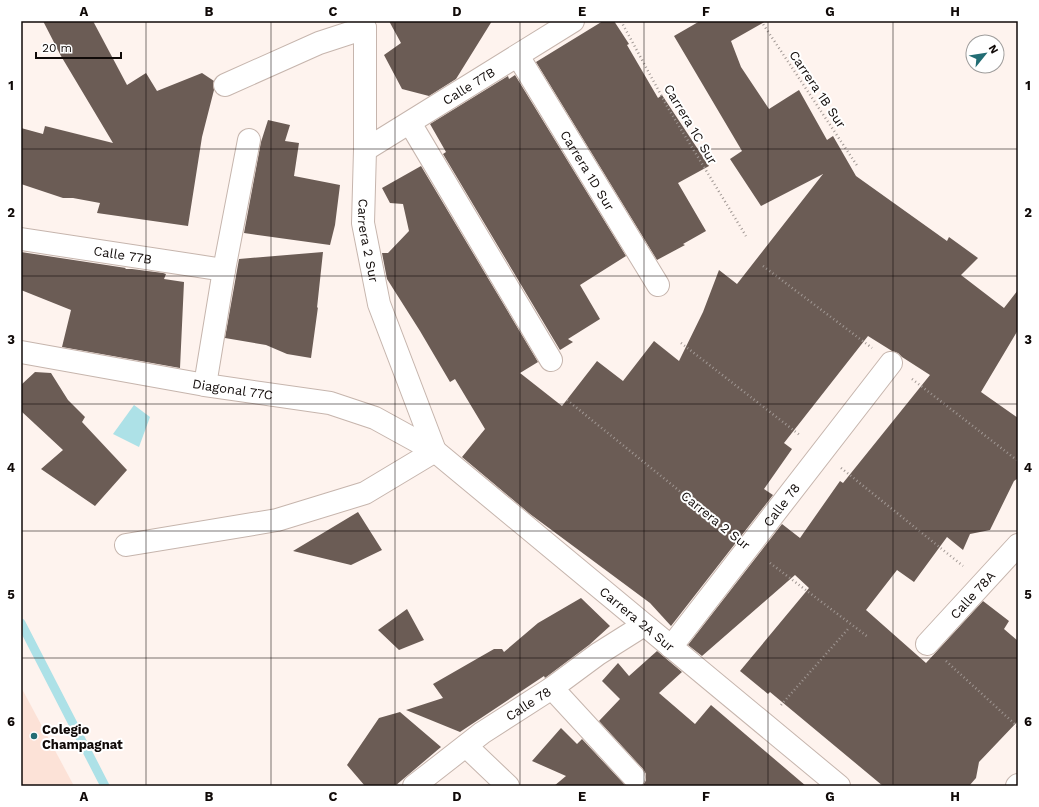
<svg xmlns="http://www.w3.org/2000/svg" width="1039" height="807" viewBox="0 0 1039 807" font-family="'Work Sans',sans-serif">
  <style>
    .built { fill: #fce2d7 }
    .water { fill: #ade1e7 }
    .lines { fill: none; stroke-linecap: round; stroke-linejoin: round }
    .stream { stroke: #ade1e7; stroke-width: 9 }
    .building { fill: #6b5c55 }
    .minor-casing { stroke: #c6b5ad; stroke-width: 24 }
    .path { stroke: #a19894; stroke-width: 2.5; stroke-dasharray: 1 3; stroke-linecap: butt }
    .minor { stroke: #fff; stroke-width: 22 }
    .grid { fill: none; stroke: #100a08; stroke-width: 1; stroke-opacity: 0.55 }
    .poi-dot { fill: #226d74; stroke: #fff; stroke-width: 1.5 }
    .labels { text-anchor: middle; stroke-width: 4; stroke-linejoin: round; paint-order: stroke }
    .street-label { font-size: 13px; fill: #100a08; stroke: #fff }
    .poi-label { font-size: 13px; font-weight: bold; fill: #100a08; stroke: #fff; text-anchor: start }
    .neatline { fill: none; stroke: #100a08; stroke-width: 1.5 }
    .grid-label { font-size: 13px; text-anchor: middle; font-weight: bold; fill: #100a08 }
  </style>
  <rect width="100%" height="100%" fill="#fef3ee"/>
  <!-- built -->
  <path class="built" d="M21 687 74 786H21Z"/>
  <!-- water -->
  <path class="water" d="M134 405 150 417 139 447 113 434Z"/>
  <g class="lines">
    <!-- stream -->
    <path class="stream" d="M21 623 105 786"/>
  </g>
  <!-- building -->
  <path class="building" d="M43 21H93L127 85 146 73 157 91 202 73 214 81 213 84 214 90 202 137 188 226 97 213 100 203 73 198H63L21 184V128L43 134 45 126 113 143 61 56Z
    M389 21H492L456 79 429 96 402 89 384 55 401 43Z
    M603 21H614L629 44 627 45 658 98 662 95 709 166 678 183 706 231 683 244 685 245 657 260 536 62Z
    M700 21H766L731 41 741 67 769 109 799 90 827 140 833 136 856 176 947 241 949 237 978 258 961 275 1004 308 1018 290V330L981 392 1018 418V478L1014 481 990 530 970 534 963 550 947 537 914 582 897 570 866 610 926 663 983 601 1009 621 1004 629 1018 641V721L979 762 976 778 969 786H883L770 692 768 694 740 671 809 588 795 575 702 656 688 645 782 524 800 538 840 481 843 483 930 375 902 357 898 353 892 351 868 336 784 443 792 449 764 489 773 495 671 626 650 603 530 514 462 457 485 429 455 379 450 382 420 331 387 279 382 253H388L409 231 403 204 390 203 382 188 421 166 538 362 520 373 562 406 597 361 623 381 654 341 679 361 703 312 719 270 737 284 823 174 761 206 730 159 742 151 674 36Z
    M515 75 626 256 580 285 600 319 568 339 573 342 560 350 443 154 446 152 430 124 508 76 509 79Z
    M268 120 290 125 285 141 299 143 294 176 340 185 335 225 330 245 244 233 261 142Z
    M21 252 126 268 125 269H132L163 273 166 274 164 279 184 282 180 368 62 347 71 310 21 290Z
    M323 252 317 308 318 307 311 358 287 354 266 345 225 338 239 259Z
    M35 372 51 373 68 400 85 417 82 422 127 470 95 506 41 469 63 450 21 411V385Z
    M358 512 382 550 351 565 293 551Z
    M581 598 610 626 589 645 545 678 544 676 460 732 406 710 443 698 433 684 494 649H502L504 652 538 623Z
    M407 609 424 640 399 650 378 630Z
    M657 651 682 672 659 693 695 724 711 705 806 786H643L646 780V774L643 769 599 721 620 699 602 681 618 663 629 676Z
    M400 712 441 747 395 786H365L347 765 379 718Z
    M561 728 577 744 582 739 626 786H554L566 776 532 761Z"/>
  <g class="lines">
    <defs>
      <g id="minor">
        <path id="s1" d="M361 21 365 28V150L363 223 379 304 435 451"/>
        <path id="s2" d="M518 56 658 285"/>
        <path d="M225 85 319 43 365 28"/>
        <path d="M410 123 551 360"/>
        <path id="s3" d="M365 150 573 21"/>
        <path id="s4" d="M21 239 224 270"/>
        <path id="s5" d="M21 352 205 385 330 403 375 418 435 451 839 786"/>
        <path d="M205 385 224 270 249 140"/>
        <path d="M126 545 277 520 365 493 435 451"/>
        <path id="s6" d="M927 644 1018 545"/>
        <path id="s7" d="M671 647 891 363"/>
        <path d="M552 688 634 777"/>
        <path d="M466 746 508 786"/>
        <path id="s8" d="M414 786 482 733 552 688 598 654 644 625"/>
        <path d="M1017 786 1018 785"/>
      </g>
    </defs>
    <!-- minor casing -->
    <use href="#minor" class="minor-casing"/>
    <!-- path -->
    <path class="path" d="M621 21 668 108 746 236
      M761 21 858 167
      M763 266 872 348
      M681 343 801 436
      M912 379 1018 461
      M567 400 729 531
      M841 468 963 566
      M770 563 868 637
      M946 661 1018 727
      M781 705 848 629"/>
    <!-- minor -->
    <use href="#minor" class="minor"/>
  </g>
  <!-- grid -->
  <path class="grid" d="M146 21V786M271 21V786M395 21V786M520 21V786M644 21V786M768 21V786M893 21V786M21 149H1018M21 276H1018M21 404H1018M21 531H1018M21 658H1018"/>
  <!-- markers -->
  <circle class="poi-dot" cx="34" cy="736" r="4"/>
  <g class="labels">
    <!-- street labels -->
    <g class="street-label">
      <text dy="5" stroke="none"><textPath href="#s3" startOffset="122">Calle 77B</textPath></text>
      <text transform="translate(818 89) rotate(56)" y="5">Carrera 1B Sur</text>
      <text transform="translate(691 124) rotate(59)" y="5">Carrera 1C Sur</text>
      <text dy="5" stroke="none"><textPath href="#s2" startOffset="134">Carrera 1D Sur</textPath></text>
      <text dy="5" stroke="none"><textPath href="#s1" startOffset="221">Carrera 2 Sur</textPath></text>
      <text dy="5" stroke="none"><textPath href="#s4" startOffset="103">Calle 77B</textPath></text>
      <text dy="5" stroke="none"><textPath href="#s5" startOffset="215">Diagonal 77C</textPath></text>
      <text dy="5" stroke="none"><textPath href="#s7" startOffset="180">Calle 78</textPath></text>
      <text transform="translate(716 520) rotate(39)" y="5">Carrera 2 Sur</text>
      <text dy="5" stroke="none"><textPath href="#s6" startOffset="67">Calle 78A</textPath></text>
      <text dy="5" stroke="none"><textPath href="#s5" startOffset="692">Carrera 2A Sur</textPath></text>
      <text dy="5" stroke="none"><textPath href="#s8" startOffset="141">Calle 78</textPath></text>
    </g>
    <!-- poi labels -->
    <g class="poi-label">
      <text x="42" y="734">Colegio<tspan x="42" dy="15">Champagnat</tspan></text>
    </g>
  </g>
  <!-- border -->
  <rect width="1039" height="807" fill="none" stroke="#ffffff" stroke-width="44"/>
  <!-- north arrow -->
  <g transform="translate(985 54) rotate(60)"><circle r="19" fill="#ffffff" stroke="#9f9d9c"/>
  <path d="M0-3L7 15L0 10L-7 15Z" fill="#226d74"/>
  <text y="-6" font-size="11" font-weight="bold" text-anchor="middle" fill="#100a08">N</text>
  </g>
  <!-- scale -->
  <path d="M36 52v6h85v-6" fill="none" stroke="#100a08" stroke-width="2"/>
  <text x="42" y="52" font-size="12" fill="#100a08" stroke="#ffffff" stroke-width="3" paint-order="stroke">20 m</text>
  <rect x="22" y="22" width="995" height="763" class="neatline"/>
  <g class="grid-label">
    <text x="84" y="16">A</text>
    <text x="209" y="16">B</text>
    <text x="333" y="16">C</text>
    <text x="457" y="16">D</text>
    <text x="582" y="16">E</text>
    <text x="706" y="16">F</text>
    <text x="830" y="16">G</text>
    <text x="955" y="16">H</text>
    <text x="11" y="90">1</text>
    <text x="1028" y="90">1</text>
    <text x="11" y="217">2</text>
    <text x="1028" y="217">2</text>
    <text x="11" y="344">3</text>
    <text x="1028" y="344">3</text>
    <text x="11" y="472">4</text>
    <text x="1028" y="472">4</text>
    <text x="11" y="599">5</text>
    <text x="1028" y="599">5</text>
    <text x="11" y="726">6</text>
    <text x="1028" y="726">6</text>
    <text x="84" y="801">A</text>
    <text x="209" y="801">B</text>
    <text x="333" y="801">C</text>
    <text x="457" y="801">D</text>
    <text x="582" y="801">E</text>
    <text x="706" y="801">F</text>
    <text x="830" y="801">G</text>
    <text x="955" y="801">H</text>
  </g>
</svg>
